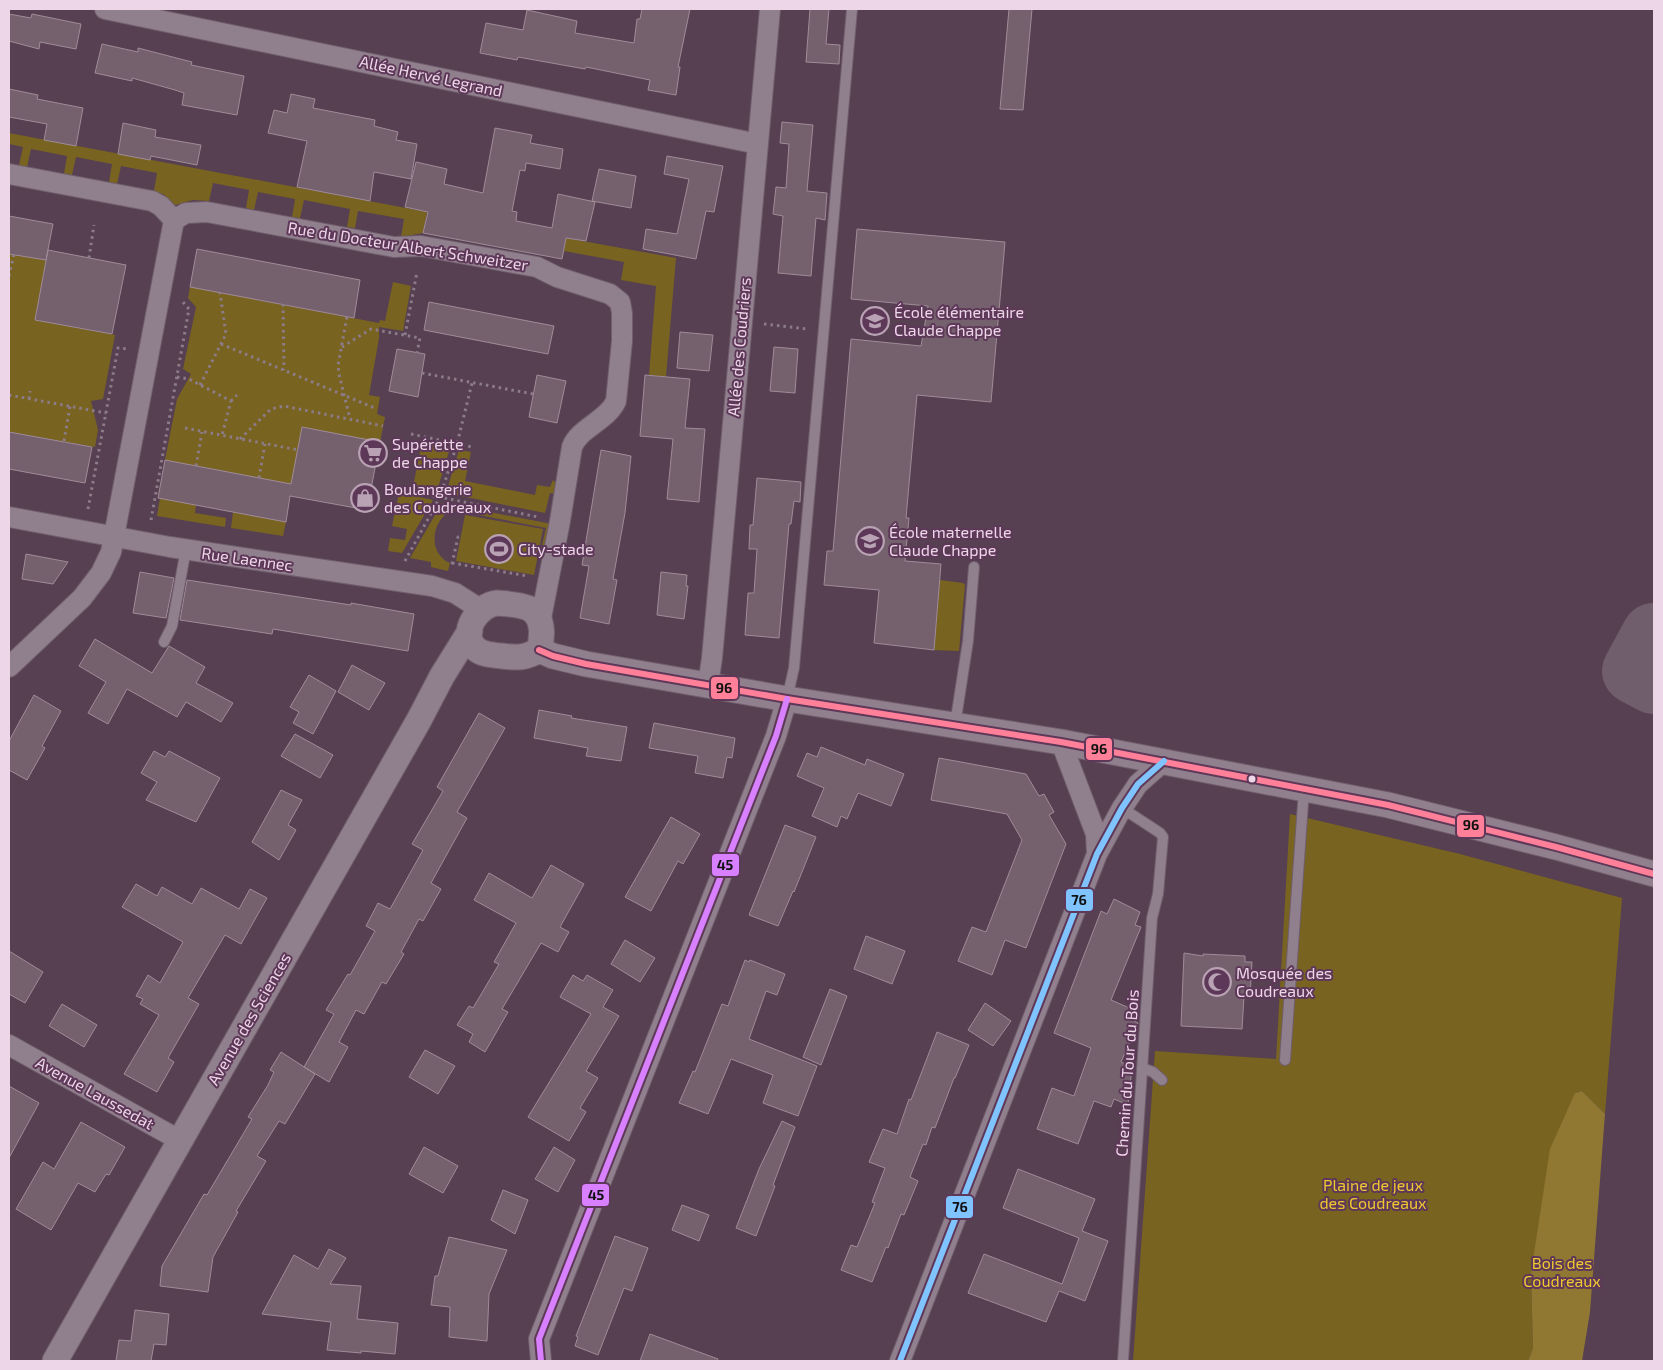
<svg xmlns="http://www.w3.org/2000/svg" width="1663" height="1370" viewBox="0 0 1663 1370" font-family="'Exo 2',sans-serif">
  <style>
    .green { fill: #796320 }
    .forest { fill: #907833 }
    .lines { fill: none; stroke-linecap: round; stroke-linejoin: round }
    .taxiway { stroke: #705e6d; stroke-width: 66 }
    .building { fill: #75616d; stroke: #a08c98 }
    .service-casing { stroke: #705e6d; stroke-width: 12 }
    .minor-casing { stroke: #705e6d; stroke-width: 22 }
    .tertiary-casing { stroke: #705e6d; stroke-width: 27 }
    .path { stroke: #8c7c89; stroke-width: 3; stroke-dasharray: 2.5 4; stroke-linecap: butt }
    .service { stroke: #907f8d; stroke-width: 10 }
    .minor { stroke: #907f8d; stroke-width: 20 }
    .tertiary { stroke: #907f8d; stroke-width: 25 }
    .bus-1-casing { stroke: #5e3858; stroke-width: 10 }
    .bus-2-casing { stroke: #5e3858; stroke-width: 10 }
    .bus-3-casing { stroke: #5e3858; stroke-width: 10 }
    .bus-1 { stroke: #ff8098; stroke-width: 6 }
    .bus-2 { stroke: #d880ff; stroke-width: 6 }
    .bus-3 { stroke: #80c4ff; stroke-width: 6 }
    .bus-dot { fill: #edd6e8; stroke: #5e3858; stroke-width: 2 }
    .labels { text-anchor: middle; stroke-width: 4; stroke-linejoin: round; paint-order: stroke }
    .street-label { font-size: 16px; fill: #edd6e8; stroke: #5e3858 }
    .poi-label { font-size: 16px; fill: #edd6e8; stroke: #5e3858; text-anchor: start }
    .park-label { font-size: 16px; fill: #f0c830; stroke: #5e3858 }
    .line-badge { stroke: #5e3858; stroke-width: 2 }
    .pale-badge-label { font-size: 14px; text-anchor: middle; font-weight: bold; fill: #111 }
  </style>
  <rect width="100%" height="100%" fill="#564052"/>
  <!-- green -->
  <path class="green" d="M9 133 427 212 423 233 401 237 404 219 358 211 355 228 347 227 350 209 304 200 300 218 292 217 295 199 258 192 254 210 246 208 249 190 213 183 209 201 193 200 175 205 163 194 154 191 157 173 121 166 117 184 109 182 112 164 76 157 72 175 64 174 67 156 31 149 27 167 19 165 23 147 9 144Z
    M566 238 676 258 666 377 649 375 656 286 621 280 624 262 564 251Z
    M9 254 46 260 35 320 115 335 103 399 91 401 98 430 95 447 9 432Z
    M393 282 411 286 403 331 379 327V338L369 395 380 397 377 414 385 417 380 442 291 484 165 460 177 399 191 374 183 369 196 307 188 298 190 287 379 323 380 320 385 321Z
    M422 443 450 448 437 491 413 486Z
    M459 450 471 452 465 481 535 495 537 485 550 487 553 480 557 485 556 494 550 493 545 513 446 493Z
    M399 493 433 500 402 553 388 551 390 538 405 540 407 529 392 526Z
    M160 498 196 505 195 513 226 518 225 527 157 516Z
    M442 503 552 524 546 546 542 545 546 528 453 510C431 519 427 553 450 563L448 571 431 567V562L410 558Z
    M233 512 286 522 283 536 231 528Z
    M465 515 543 529 534 575 456 561Z
    M940 580 963 583 965 585 959 651 934 650Z
    M1290 814 1460 854 1622 898 1605 1114 1582 1091 1575 1093 1531 1273 1533 1348 1528 1361H1133L1155 1051 1276 1059Z"/>
  <!-- forest -->
  <path class="forest" d="M1582 1091 1605 1114 1590 1312 1582 1361H1528L1533 1348 1531 1273 1550 1149 1575 1093Z"/>
  <g class="lines">
    <!-- taxiway -->
    <path class="taxiway" d="M1654 636 1635 671 1654 681"/>
  </g>
  <!-- building -->
  <path class="building" d="M642 9H690L678 67H680L676 95 648 90 650 80 586 67 585 69 518 57 517 60 480 53 486 23 523 30 527 10 577 21 575 33 634 43 637 19H640Z
    M810 9H829L826 44 840 45 839 64 806 62Z
    M1009 9H1032L1023 110 1000 109Z
    M9 14 31 18 32 14 81 24 76 49 40 42 39 49 9 41Z
    M102 44 138 52V48L192 62 191 65 244 76 237 115 182 105 184 93 175 90 132 78V81L95 73Z
    M9 89 38 95 37 99 83 108 76 146 44 140 47 124 9 117Z
    M291 94 315 99 313 108 375 120 374 126 398 132 396 140 417 144 411 179 374 172 370 201 297 187 307 141 268 133 274 110 287 113Z
    M782 122 813 125 807 191 827 193 825 220 816 218 811 276 778 273 783 216 773 214 776 187 786 188 789 144 780 143Z
    M123 123 156 130 155 137 201 145 197 165 151 156 150 160 118 154Z
    M495 128 532 135 530 143 563 149 560 169 526 163 525 171 520 170 512 211 517 212 516 221 552 228 558 194 595 202 586 241 566 238 562 259 423 233 428 212 405 207 416 162 447 169 444 184 483 193Z
    M667 156 723 166 714 212 706 211 696 259 643 249 646 229 677 234 689 179 664 174Z
    M599 169 636 176 631 208 592 201Z
    M9 216 53 224 46 260 9 254Z
    M857 229 1005 242 991 402 917 395 906 518H909L905 561 941 564 934 650 874 643 879 590 824 585 827 551H833L851 339 921 346 928 306 851 299Z
    M197 249 360 280 354 318 190 287Z
    M48 250 126 265 112 334 35 320Z
    M429 302 554 326 548 354 424 330Z
    M680 332 713 335 709 371 677 368Z
    M774 347 798 349 795 393 770 391Z
    M397 349 425 354 418 397 389 391Z
    M537 375 566 381 557 423 529 417Z
    M645 375 690 379 685 428 705 429 699 502 667 499 673 439 640 436Z
    M302 427 380 442 367 510 290 496 286 522 158 498 165 460 291 484Z
    M9 432 92 447 85 483 9 469Z
    M601 450 631 456 625 513 613 579 617 580 609 624 580 618 589 566 582 565Z
    M757 478 801 482 800 502 794 501 791 524H789L779 638 745 635 748 593H754L757 549H749L750 525H753Z
    M26 554 68 562 53 584 22 579Z
    M140 572 174 578 166 618 133 613Z
    M661 572 687 575 686 586H688L684 619 657 615Z
    M187 580 351 605V603L414 614 408 651 273 629 272 634 180 620Z
    M95 639 152 673 169 646 205 667 196 683 233 703 221 722 186 702 177 717 127 689 108 724 88 713 106 682 79 666Z
    M352 665 385 683 369 710 338 692Z
    M309 675 336 691 313 734 293 723 299 712 290 707Z
    M34 695 61 711 42 746 45 748 27 780 9 770V741Z
    M539 710 572 716 571 718 627 727 621 761 586 756 588 748 534 738Z
    M479 713 505 728 457 812 467 818 431 883 441 889 423 921 419 919 401 952 404 954 386 984 382 982 364 1014 356 1010 339 1042 348 1047 329 1082 304 1067 334 1014 326 1010 348 974 350 975 375 931 366 926 378 903 390 909 423 850 412 844 443 791 437 787Z
    M654 723 735 738 732 758 727 757 723 778 695 773 698 756 649 748Z
    M295 734 333 755 320 778 281 756Z
    M821 747 865 765 867 759 904 774 891 806 858 793 847 819 841 816 837 827 812 816 824 788 797 776 807 753 817 757Z
    M154 751 165 757 169 751 220 778 196 822 146 800 157 782 141 773Z
    M939 758 1026 774 1039 796 1044 794 1054 812 1049 815 1066 844 1026 948 1005 940 992 975 958 961 972 927 986 932 1022 840 1007 814 931 800Z
    M281 790 302 800 288 825 296 830 279 860 252 842Z
    M671 817 700 834 683 864 678 861 651 911 625 897Z
    M785 825 816 837 794 892 793 891 778 926 749 915Z
    M551 865 584 884 560 927 569 932 558 952 541 943 502 1009 508 1012 485 1052 469 1042 473 1034 457 1025 469 1006 473 1008 499 964 494 962 516 923 474 900 489 873 532 898Z
    M136 884 157 896 162 887 192 904 201 888 239 909 250 889 267 898 241 944 225 935 188 998 199 1004 168 1058 174 1062 157 1092 124 1074 159 1015 140 1004 143 999 136 996 148 975 160 983 183 942 122 907Z
    M1114 899 1140 912 1135 925 1141 927 1111 1000 1134 1010 1131 1019 1138 1023 1121 1062 1132 1067 1128 1105 1114 1099 1111 1107 1094 1101 1078 1144 1037 1129 1052 1088 1074 1096 1091 1048 1054 1033 1101 911 1107 914Z
    M866 936 905 951 892 984 854 969Z
    M625 940 655 958 640 982 611 964Z
    M9 951 43 972 25 1003 9 994Z
    M1184 953 1203 956V954L1245 956V962H1252L1250 997H1244L1242 1029 1181 1026Z
    M745 960 749 962 750 960 785 974 777 995 766 991 749 1039 817 1066 798 1116 763 1103 773 1075 731 1059 708 1114 679 1103 693 1071 695 1072 722 1004 728 1006Z
    M573 975 583 981 587 975 613 990 603 1007 619 1016 586 1071 598 1078 580 1108 586 1112 569 1141 528 1117 591 1014 560 997Z
    M830 989 847 996 821 1065 803 1057Z
    M985 1003 1011 1021 993 1046 968 1030Z
    M62 1004 97 1025 84 1047 49 1026Z
    M937 1032 969 1045 955 1078H954L935 1128 932 1127 926 1145 923 1144 910 1177 918 1181 904 1215 901 1214 888 1248 886 1247 872 1282 841 1270 851 1245 857 1247 875 1203 872 1202 885 1168 869 1162 883 1129 897 1134 909 1099 911 1100Z
    M425 1050 455 1066 438 1094 409 1077Z
    M281 1052 315 1074 285 1124 279 1121 257 1156 266 1161 236 1211 238 1212 213 1257 208 1292 160 1286 162 1266 204 1194 207 1195 252 1119 248 1117 268 1085 274 1072 270 1070Z
    M9 1086 39 1103 9 1158Z
    M782 1121 795 1127 773 1185 775 1186 756 1236 736 1228 759 1169Z
    M81 1122 125 1147 109 1175 106 1174 95 1192 78 1183 51 1230 16 1209 43 1162 54 1169Z
    M424 1147 458 1166 443 1193 409 1174Z
    M554 1147 575 1160 558 1192 535 1179Z
    M1018 1169 1095 1199 1082 1231 1108 1241 1085 1301 1059 1291 1046 1322 968 1293 984 1254 1062 1284 1079 1238 1003 1208Z
    M503 1190 528 1200 515 1234 491 1220Z
    M682 1205 709 1215 699 1241 672 1230Z
    M615 1236 648 1248 632 1291 624 1288 598 1355 575 1346 578 1337 576 1336Z
    M449 1237 507 1250 489 1294 487 1341 449 1337 450 1307 431 1305 435 1276H438Z
    M329 1249 346 1258 330 1284 361 1286 357 1319 398 1323 395 1354 361 1351V1353L327 1350 331 1322 262 1314 294 1255 318 1269Z
    M135 1310 169 1314 166 1345 154 1344 151 1361H116L119 1340 131 1341Z
    M650 1334 718 1359 717 1361H640Z"/>
  <g class="lines">
    <defs>
      <path id="service" d="M164 642 172 626 186 549
        M787 699 794 668 852 9
        M955 725 968 641 974 567
        M1122 808 1160 833 1163 837 1158 894 1152 918 1123 1361
        M1285 1060 1304 789
        M1142 1068 1153 1072 1162 1080"/>
      <path id="minor" d="M105 9 758 144
        M9 174 152 201 161 206 174 220
        M174 220 186 213 207 212 394 247 421 246 537 267 557 277 610 294 620 302 622 313V341L616 401C607 421 579 428 572 447L560 521 540 623
        M9 517 170 547 432 586 455 593 480 609
        M9 667 82 598 101 573 111 552 174 220
        M708 685 712 658 770 9
        M1061 742 1096 834 1097 854
        M9 1045 181 1141
        M541 1361 539 1339 776 736 787 699
        M900 1361 1097 854 1122 808 1138 784 1164 761"/>
      <path id="tertiary" d="M497 603C507 604 518 604 528 608 544 615 543 636 539 650 526 658 517 658 502 656 493 655 483 655 476 649 458 633 478 605 497 603Z
        M539 650 553 656 586 664 787 699 1061 742 1388 805 1556 847 1654 874
        M55 1361 419 720 442 676 470 631"/>
    </defs>
    <!-- service casing -->
    <use href="#service" class="service-casing"/>
    <!-- minor casing -->
    <use href="#minor" class="minor-casing"/>
    <!-- tertiary casing -->
    <use href="#tertiary" class="tertiary-casing"/>
    <!-- path -->
    <path class="path" d="M89 258 94 225
      M9 276 14 254
      M283 304 284 370
      M347 317 338 365 339 374 350 419
      M764 324 808 329
      M405 335 417 272
      M221 344 377 409
      M342 347 371 329 420 338 417 353
      M422 373 533 394
      M177 377 189 379 231 401 222 435
      M200 385 226 334 220 293
      M9 395 106 413
      M29 399 30 391
      M231 401 237 395
      M185 428 298 450
      M411 434 472 447
      M240 439 271 409 284 406 383 426
      M64 441 70 406
      M196 466 202 432
      M259 478 265 444
      M400 489 538 517
      M88 509 118 348 127 349
      M151 520 189 309 182 301
      M405 561 440 497 457 444 472 383
      M452 563 528 576
      M452 564 458 537H460"/>
    <!-- service -->
    <use href="#service" class="service"/>
    <!-- minor -->
    <use href="#minor" class="minor"/>
    <!-- tertiary -->
    <use href="#tertiary" class="tertiary"/>
    <defs>
      <path id="bus-1" d="M539 650 553 656 586 664 787 699 1061 742 1388 805 1556 847 1654 874"/>
      <path id="bus-2" d="M541 1361 539 1339 776 736 787 699"/>
      <path id="bus-3" d="M900 1361 1097 854 1122 808 1138 784 1164 761"/>
    </defs>
    <!-- bus-1 casing -->
    <use href="#bus-1" class="bus-1-casing"/>
    <!-- bus-2 casing -->
    <use href="#bus-2" class="bus-2-casing"/>
    <!-- bus-3 casing -->
    <use href="#bus-3" class="bus-3-casing"/>
    <!-- bus-1 -->
    <use href="#bus-1" class="bus-1"/>
    <!-- bus-2 -->
    <use href="#bus-2" class="bus-2"/>
    <!-- bus-3 -->
    <use href="#bus-3" class="bus-3"/>
  </g>
  <!-- icons -->
  <defs>
    <symbol id="school-ring" viewBox="-11 -11 22 22"><circle r="9.5" fill="#5e3858" stroke="#b8a2b4" stroke-width="1.5"/><path d="M0-5L7-2L0 1L-7-2ZM-4 1L0 2.5L4 1V4Q0 6-4 4Z" fill="#b8a2b4"/></symbol>
    <symbol id="supermarket-ring" viewBox="-11 -11 22 22"><circle r="9.5" fill="#5e3858" stroke="#b8a2b4" stroke-width="1.5"/><path d="M-6-5.5h2.5l.6 2H6L4.5 2H-2.5L-4.4-4H-6ZM-1.5 3.2a1.3 1.3 0 1 0 .1 0ZM3 3.2a1.3 1.3 0 1 0 .1 0Z" fill="#b8a2b4"/></symbol>
    <symbol id="shop-ring" viewBox="-11 -11 22 22"><circle r="9.5" fill="#5e3858" stroke="#b8a2b4" stroke-width="1.5"/><path d="M-5-2.5h2.3a2.7 3.5 0 0 1 5.4 0H5L5.5 6h-11ZM-1.5-2.5h3a1.5 2.3 0 0 0-3 0Z" fill="#b8a2b4"/></symbol>
    <symbol id="stadium-ring" viewBox="-11 -11 22 22"><circle r="9.5" fill="#5e3858" stroke="#b8a2b4" stroke-width="1.5"/><path d="M0-5a6.5 5 0 1 0 0 10a6.5 5 0 1 0 0-10ZM-3.5-1.8h7v3.6h-7Z" fill="#b8a2b4"/></symbol>
    <symbol id="mosque-ring" viewBox="-11 -11 22 22"><circle r="9.5" fill="#5e3858" stroke="#b8a2b4" stroke-width="1.5"/><path d="M3.5-4.9A6 6 0 1 0 3.5 4.9A5 5 0 1 1 3.5-4.9Z" fill="#b8a2b4"/></symbol>
  </defs>
  <g fill-rule="evenodd">
    <use href="#school-ring" x="859" y="305" width="32" height="32"/>
    <use href="#supermarket-ring" x="357" y="437" width="32" height="32"/>
    <use href="#shop-ring" x="349" y="482" width="32" height="32"/>
    <use href="#school-ring" x="854" y="525" width="32" height="32"/>
    <use href="#stadium-ring" x="483" y="533" width="32" height="32"/>
    <use href="#mosque-ring" x="1201" y="966" width="32" height="32"/>
  </g>
  <!-- markers -->
  <circle class="bus-dot" cx="1252" cy="779" r="4.5"/>
  <g class="labels">
    <!-- street labels -->
    <g class="street-label">
      <text transform="translate(431 76) rotate(12)" y="6">Allée Hervé Legrand</text>
      <text transform="translate(408 246) rotate(9)" y="6">Rue du Docteur Albert Schweitzer</text>
      <text transform="translate(739 347) rotate(-85)" y="6">Allée des Coudriers</text>
      <text transform="translate(247 559) rotate(8)" y="6">Rue Laennec</text>
      <text transform="translate(249 1019) rotate(-60)" y="6">Avenue des Sciences</text>
      <text transform="translate(1127 1073) rotate(-86)" y="6">Chemin du Tour du Bois</text>
      <text transform="translate(95 1093) rotate(29)" y="6">Avenue Laussedat</text>
    </g>
    <!-- poi labels -->
    <g class="poi-label">
      <text x="894" y="318">École élémentaire<tspan x="894" dy="18">Claude Chappe</tspan></text>
      <text x="392" y="450">Supérette<tspan x="392" dy="18">de Chappe</tspan></text>
      <text x="384" y="495">Boulangerie<tspan x="384" dy="18">des Coudreaux</tspan></text>
      <text x="889" y="538">École maternelle<tspan x="889" dy="18">Claude Chappe</tspan></text>
      <text x="518" y="555">City-stade</text>
      <text x="1236" y="979">Mosquée des<tspan x="1236" dy="18">Coudreaux</tspan></text>
    </g>
    <!-- park labels -->
    <g class="park-label">
      <text x="1373" y="1191">Plaine de jeux<tspan x="1373" dy="18">des Coudreaux</tspan></text>
      <text x="1562" y="1269">Bois des<tspan x="1562" dy="18">Coudreaux</tspan></text>
    </g>
  </g>
  <g class="line-badge">
    <rect x="710" y="676" width="29" height="24" rx="5" fill="#ff8098"/>
    <rect x="1085" y="737" width="28" height="24" rx="5" fill="#ff8098"/>
    <rect x="1456" y="814" width="29" height="24" rx="5" fill="#ff8098"/>
    <rect x="711" y="853" width="29" height="24" rx="5" fill="#d880ff"/>
    <rect x="1065" y="888" width="29" height="24" rx="5" fill="#80c4ff"/>
    <rect x="581" y="1183" width="29" height="24" rx="5" fill="#d880ff"/>
    <rect x="945" y="1195" width="29" height="24" rx="5" fill="#80c4ff"/>
  </g>
  <g class="pale-badge-label">
    <text x="724" y="693">96</text>
    <text x="1099" y="754">96</text>
    <text x="1471" y="830">96</text>
    <text x="725" y="870">45</text>
    <text x="1079" y="905">76</text>
    <text x="596" y="1200">45</text>
    <text x="960" y="1212">76</text>
  </g>
  <!-- border -->
  <rect width="1663" height="1370" fill="none" stroke="#edd6e8" stroke-width="20"/>
</svg>
